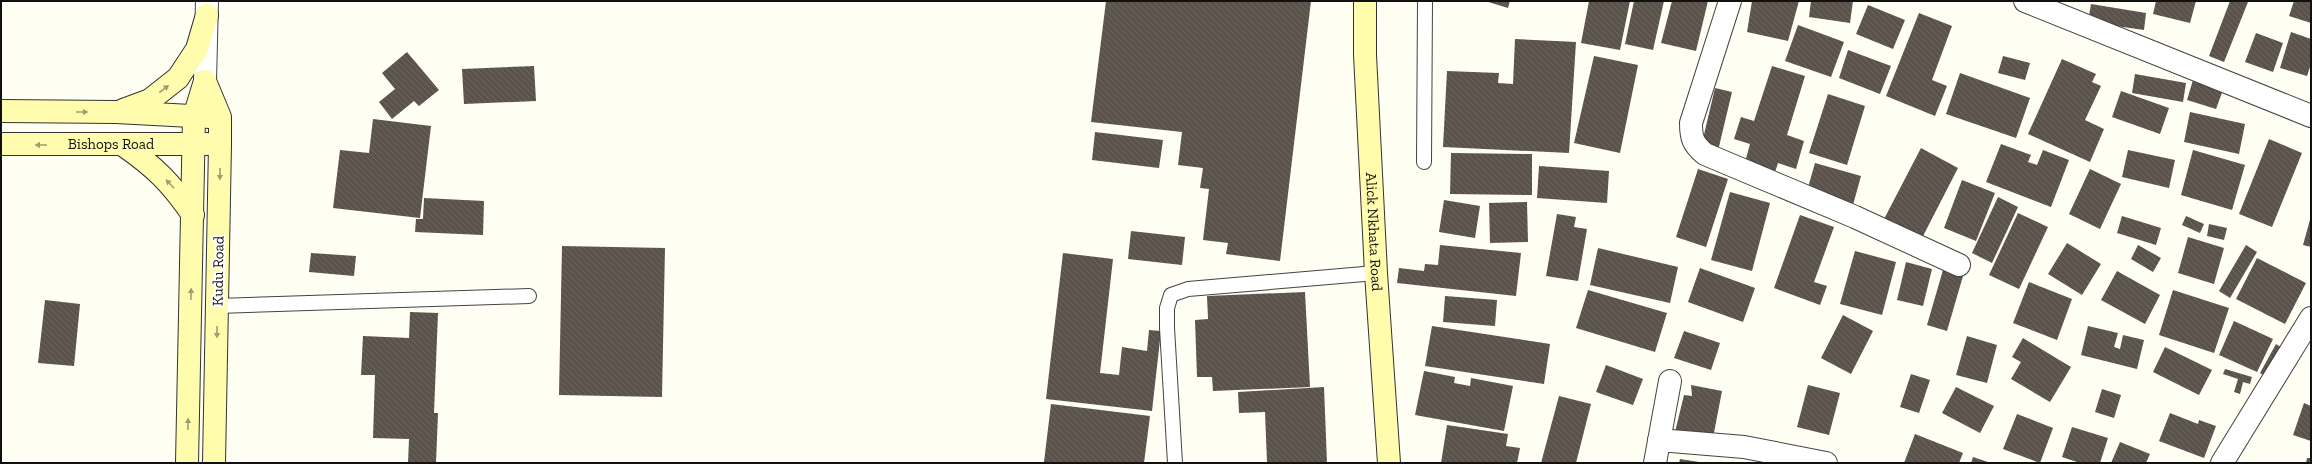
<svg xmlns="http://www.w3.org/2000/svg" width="2312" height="464" viewBox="0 0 2312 464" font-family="'Zilla Slab',serif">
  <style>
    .building { fill: url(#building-back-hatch) }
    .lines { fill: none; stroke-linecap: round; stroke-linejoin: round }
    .service-casing { stroke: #434343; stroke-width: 16 }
    .minor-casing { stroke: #434343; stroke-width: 24 }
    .tertiary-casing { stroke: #434343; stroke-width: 24 }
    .secondary-casing { stroke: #323232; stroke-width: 24 }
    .service { stroke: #fff; stroke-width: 14 }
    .minor { stroke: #fff; stroke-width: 22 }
    .tertiary { stroke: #fff; stroke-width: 22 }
    .secondary { stroke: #fffcae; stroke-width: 22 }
    .oneway { fill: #9f9e6f }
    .labels { text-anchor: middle; stroke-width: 4; stroke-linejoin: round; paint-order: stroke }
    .street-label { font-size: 15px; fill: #101010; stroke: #fff }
  </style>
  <defs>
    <pattern id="building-back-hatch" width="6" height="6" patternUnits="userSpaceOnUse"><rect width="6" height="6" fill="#5a524b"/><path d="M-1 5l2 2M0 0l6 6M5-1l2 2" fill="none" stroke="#6d6661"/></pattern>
  </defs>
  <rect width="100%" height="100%" fill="#fffef3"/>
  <!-- building -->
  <path class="building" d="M1106 1H1311L1280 261 1226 254 1228 243 1203 240 1209 189 1200 188 1203 168 1178 165 1182 132 1091 122Z
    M1485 1H1510L1508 8Z
    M1589 1H1630L1620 50 1581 43Z
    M1634 1H1664L1653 50 1625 44Z
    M1672 1H1708L1696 51 1661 43Z
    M1752 1H1799L1788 41 1747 32Z
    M1811 1H1853L1850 23 1809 17Z
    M2156 1H2196L2190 23 2153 14Z
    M2230 1 2248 2 2224 62 2209 56Z
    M2294 1H2311V23L2289 16Z
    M2091 4 2146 13 2144 30 2088 22Z
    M1868 5 1905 20 1893 49 1856 34Z
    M1919 13 1952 26 1932 80 1947 86 1935 116 1886 96Z
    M1798 25 1844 42 1831 77 1785 61Z
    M2291 32 2311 39V64L2307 76 2280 68Z
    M2256 33 2283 43 2273 72 2245 62Z
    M1515 39 1576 42 1569 153 1443 147 1447 71 1499 73 1498 83 1513 84Z
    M1848 50 1891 66 1880 94 1839 78Z
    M407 52 439 90 419 106 414 101 392 119 379 102 395 89 382 73Z
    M1594 56 1638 65 1620 153 1574 143Z
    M2003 56 2030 63 2025 80 1998 73Z
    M2062 59 2096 74 2092 82 2101 86 2085 120 2104 129 2090 162 2028 134Z
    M534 66 536 101 464 104 462 69Z
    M1772 66 1805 76 1787 135 1804 141 1796 169 1778 163 1774 175 1744 166 1750 144 1734 139 1741 117 1754 121Z
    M1960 73 2030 98 2016 138 1946 114Z
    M2135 74 2186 83 2183 102 2132 93Z
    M2193 80 2223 90 2216 109 2187 100Z
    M1715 88 1732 92 1717 155 1702 143Z
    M2121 91 2169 108 2160 134 2112 117Z
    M1828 94 1865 106 1847 165 1809 153Z
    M2190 112 2245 124 2239 154 2184 142Z
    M373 119 431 126 420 218 333 208 340 150 369 153Z
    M1095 132 1163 140 1159 168 1092 160Z
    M2269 139 2302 153 2272 227 2239 214Z
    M2001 144 2031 155 2028 162 2037 165 2043 150 2069 160 2051 207 1986 182Z
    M1921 148 1958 168 1921 240 1883 221Z
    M2128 150 2175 160 2169 188 2122 177Z
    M2193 150 2245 165 2232 210 2181 195Z
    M1451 153 1532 154V195L1450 194Z
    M1815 163 1861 176 1853 205 1807 191Z
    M1539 166 1609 171 1607 203 1537 198Z
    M1698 169 1728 179 1706 247 1676 237Z
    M2090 169 2121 184 2100 229 2069 214Z
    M1962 180 1995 193 1976 241 1944 228Z
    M1730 192 1770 203 1752 271 1711 260Z
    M1998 197 2018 207 1992 263 1972 253Z
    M424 198 484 201 483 235 415 232 416 219H423Z
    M1444 200 1480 206 1475 238 1439 232Z
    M1527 202 1528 242 1490 243 1489 203Z
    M2018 213 2048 227 2019 289 1989 275Z
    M1557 214 1576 217 1574 227 1587 229 1578 281 1546 276Z
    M1800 215 1834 227 1814 282 1827 286 1820 305 1774 288Z
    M2122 216 2161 228 2156 245 2117 233Z
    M2186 216 2204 224 2200 233 2182 225Z
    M2311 216V247L2303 245Z
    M2209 224 2227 228 2224 240 2207 236Z
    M1131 231 1185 237 1182 265 1128 259Z
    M2188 237 2224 248 2214 284 2178 273Z
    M2067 243 2101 264 2082 295 2048 274Z
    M1440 245 1521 253 1516 296 1397 283 1399 268 1424 271 1425 264 1438 265Z
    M2138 245 2161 258 2153 272 2131 259Z
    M2246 245 2257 252 2230 298 2219 291Z
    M562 246 665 248 662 397 559 395Z
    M1598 248 1678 267 1670 303 1590 285Z
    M1855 251 1896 262 1882 315 1840 304Z
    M311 253 356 256 354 276 309 272Z
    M1063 253 1113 259 1100 373 1119 375 1122 347 1147 351 1149 330 1161 331 1152 411 1046 399Z
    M2257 258 2306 283 2285 324 2236 299Z
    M1906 262 1932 269 1923 306 1897 300Z
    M1700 268 1755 288 1743 322 1688 302Z
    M1943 270 1963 276 1947 331 1927 325Z
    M2117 271 2160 295 2145 324 2101 300Z
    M2029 282 2072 299 2057 340 2013 323Z
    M1588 290 1667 313 1655 352 1576 328Z
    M2173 290 2229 308 2214 353 2159 335Z
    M1305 292 1310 387 1213 391 1212 377H1197L1195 320 1208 319 1207 296Z
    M1445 296 1497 300 1495 326 1443 322Z
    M45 300 80 304 74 366 38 363Z
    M410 312 438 313 434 413H438L436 463H408L409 439 373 438 375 375H361L363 336 409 338Z
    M1843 315 1873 331 1851 374 1821 358Z
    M2234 321 2273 339 2257 372 2219 355Z
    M1432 326 1550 344 1544 384 1425 366Z
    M2088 326 2118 333 2114 347 2120 349 2123 335 2144 340 2137 369 2081 355Z
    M1684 331 1720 343 1711 370 1674 358Z
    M1967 336 1997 345 1987 383 1956 375Z
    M2023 338 2071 367 2050 402 2011 379 2021 362 2012 357Z
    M2276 344 2286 350 2269 379 2260 373Z
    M2165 347 2212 370 2199 395 2153 372Z
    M1606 365 1643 379 1633 405 1596 392Z
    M2225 369 2252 377 2250 384 2243 382 2240 394 2234 392 2238 379 2223 374Z
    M1424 371 1455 377 1454 383 1470 386 1471 378 1513 386 1504 431 1415 415Z
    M1911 374 1930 380 1919 413 1900 407Z
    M1691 385 1722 391 1712 443 1675 432 1684 395 1692 396Z
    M1808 385 1840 393 1829 435 1797 427Z
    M1324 387 1327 463H1267L1265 412 1239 413 1238 392Z
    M1956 387 1994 406 1980 433 1942 413Z
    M2102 389 2121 395 2114 418 2095 412Z
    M1559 396 1591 404 1576 463H1541Z
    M2304 403 2311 406V441L2293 435Z
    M1051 404 1150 416 1144 463 1044 462Z
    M2170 413 2198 424 2199 420 2216 426 2204 458 2159 441Z
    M2017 414 2053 428 2040 463 2003 449Z
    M1447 425 1508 434 1506 446 1520 448 1517 463H1441Z
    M2072 427 2108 438 2100 463H2080L2062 457Z
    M1915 434 1963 453 1959 463H1904Z
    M2120 442 2150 454 2146 463H2111Z
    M1973 457 1991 463H1971Z
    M2307 458H2311V463H2306Z
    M1680 459 1699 462V463H1679Z"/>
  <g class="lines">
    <defs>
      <path id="service" d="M1424 162 1425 1
        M217 306 529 296
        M1175 463 1167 328V308L1171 295 1188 289 1376 273"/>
      <path id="minor" d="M1730 1 1691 123C1691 138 1693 144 1705 154L1855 217 1959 265
        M2025 1 2311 116
        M1659 440 1744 447 1826 463
        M1655 463 1670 381
        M2222 463 2311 318"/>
      <path id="tertiary" d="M205 81 207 1"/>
      <g id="secondary">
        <path id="s1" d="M1365 1V55L1376 273 1389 463"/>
        <path d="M205 81 220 117V144L214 463"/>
        <path d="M123 110 150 100 178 78 197 49 207 15"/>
        <path d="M1 111 116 112 210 117"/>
        <path id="s2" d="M1 144H207"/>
        <path d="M123 145C155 167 171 183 193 215"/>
        <path d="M187 463 194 117 205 81"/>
      </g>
    </defs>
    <!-- service casing -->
    <use href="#service" class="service-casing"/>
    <!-- minor casing -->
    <use href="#minor" class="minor-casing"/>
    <!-- tertiary casing -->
    <use href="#tertiary" class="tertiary-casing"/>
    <!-- secondary casing -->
    <use href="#secondary" class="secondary-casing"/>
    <!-- service -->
    <use href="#service" class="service"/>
    <!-- minor -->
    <use href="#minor" class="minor"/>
    <!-- tertiary -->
    <use href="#tertiary" class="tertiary"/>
    <!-- secondary -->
    <use href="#secondary" class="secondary"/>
  </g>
  <!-- one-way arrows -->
  <defs><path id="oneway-solid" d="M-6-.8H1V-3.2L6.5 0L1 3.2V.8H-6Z"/></defs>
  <g class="oneway">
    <use href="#oneway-solid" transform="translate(164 89) rotate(-38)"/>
    <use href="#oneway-solid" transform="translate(82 112)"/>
    <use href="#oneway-solid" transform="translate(41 145) rotate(-180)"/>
    <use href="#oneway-solid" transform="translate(220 174) rotate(91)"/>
    <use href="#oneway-solid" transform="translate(170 184) rotate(-134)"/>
    <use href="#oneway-solid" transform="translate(191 294) rotate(-89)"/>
    <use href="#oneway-solid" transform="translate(217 332) rotate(91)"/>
    <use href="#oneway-solid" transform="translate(188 424) rotate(-89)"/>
  </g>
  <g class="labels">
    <!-- street labels -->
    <g class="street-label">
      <text dy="5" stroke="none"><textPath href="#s2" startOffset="110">Bishops Road</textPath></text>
      <text dy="5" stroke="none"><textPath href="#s1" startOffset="231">Alick Nkhata Road</textPath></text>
      <text transform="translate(218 271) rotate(-89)" y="5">Kudu Road</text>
    </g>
  </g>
  <!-- border -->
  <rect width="2312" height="464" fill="none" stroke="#101010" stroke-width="4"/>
</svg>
